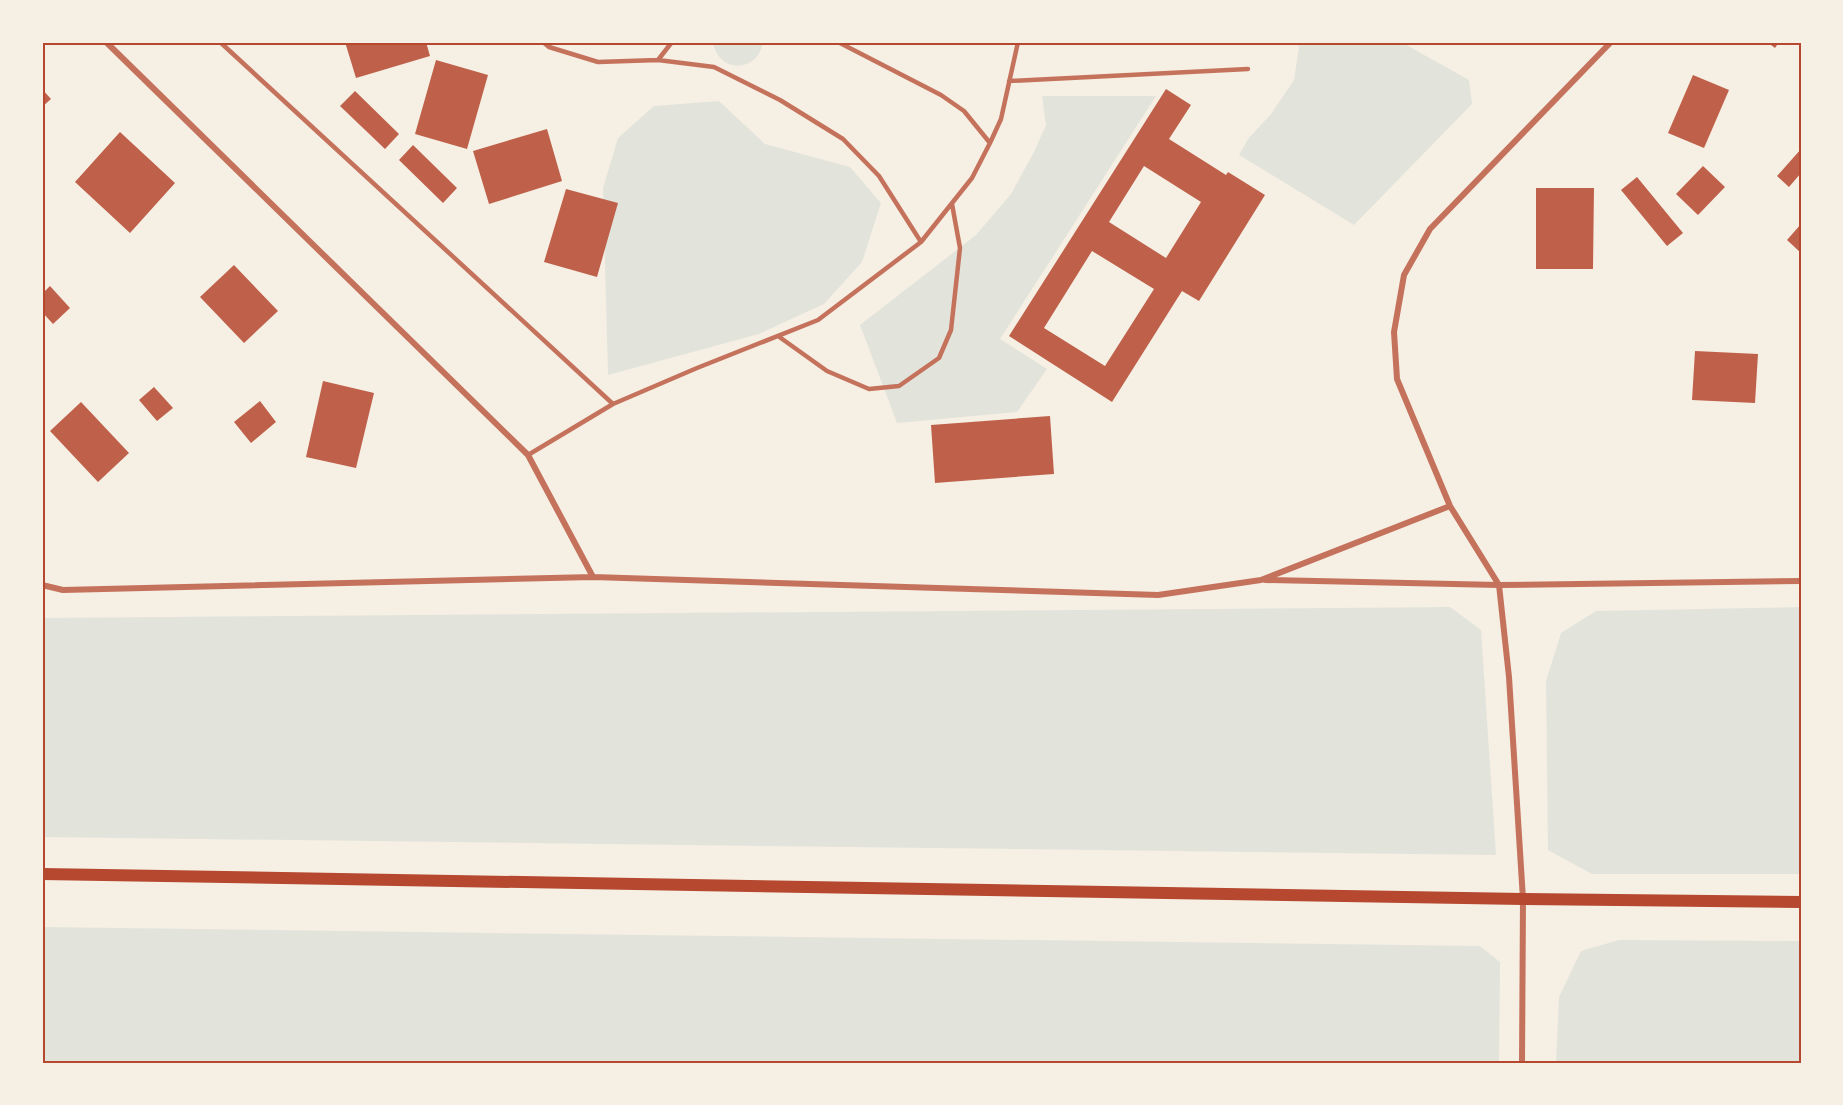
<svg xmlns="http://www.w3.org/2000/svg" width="1843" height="1105" viewBox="0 0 1843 1105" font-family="'Libre Baskerville',serif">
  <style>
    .green { fill: #e2e4dc }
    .building { fill: #bf614a; fill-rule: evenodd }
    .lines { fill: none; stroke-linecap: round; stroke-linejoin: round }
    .service { stroke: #c5725c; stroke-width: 4.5 }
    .minor { stroke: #c5725c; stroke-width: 6 }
    .secondary { stroke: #b5482f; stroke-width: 12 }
    .neatline { fill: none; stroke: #b5482f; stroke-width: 2 }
  </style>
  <rect width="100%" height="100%" fill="#f6efe4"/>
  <!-- green -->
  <path class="green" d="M713 42H763C758 73 718 74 713 42Z
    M1295 42H1401L1469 80 1472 104 1354 225 1239 155 1248 139 1271 114 1294 80 1299 47Z
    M1042 96H1156L1000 339 1047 369 1017 412 897 423 860 325 976 235 1011 194 1034 152 1046 125Z
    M719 101 765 144 850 167 881 203 862 262 824 304 759 334 608 375 603 188 618 138 654 106Z
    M1450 607 1481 630 1496 855 42 837V618Z
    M1801 607V874H1592L1548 850 1546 681 1561 633 1596 611Z
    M42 927 1480 946 1500 962 1499 1063H42Z
    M1619 940 1801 941V1063H1556L1559 997 1581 951Z"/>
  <!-- building -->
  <path class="building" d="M345 42H426L430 56 356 78Z
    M1767 42H1779L1775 48Z
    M436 60 488 75 467 149 415 134Z
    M1693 75 1729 90 1704 148 1668 133Z
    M42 89 51 99 42 107Z
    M1166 89 1191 105 1169 139 1226 175 1228 172 1265 195 1199 301 1182 291 1112 402 1009 336ZM1144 166 1201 202 1166 258 1109 222ZM1092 251 1154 289 1105 366 1044 328Z
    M355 91 399 134 385 149 340 106Z
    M547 129 562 181 489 204 473 151Z
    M120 132 175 183 130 233 75 182Z
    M413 145 457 188 443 203 399 160Z
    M1801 149V173L1789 187 1777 176Z
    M1703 166 1725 187 1698 215 1676 194Z
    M1637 177 1683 233 1667 246 1621 190Z
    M1536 188H1594L1593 269H1536Z
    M566 189 618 203 597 277 544 262Z
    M1801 224V253L1787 240Z
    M234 265 278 311 244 343 200 297Z
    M50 286 70 308 53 324 42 312V294Z
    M1695 351 1758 354 1755 403 1692 400Z
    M323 381 374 393 356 468 306 457Z
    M154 387 173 408 157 421 139 400Z
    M260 401 276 422 251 443 234 422Z
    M81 402 129 453 98 482 50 431Z
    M1050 416 1054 474 935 483 931 425Z"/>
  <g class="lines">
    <!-- service -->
    <path class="service" d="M220 42 613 404
      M543 42 549 47 598 62 658 60 714 67 780 100 843 139 879 176 921 242
      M838 42 941 95 964 111 990 143
      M658 60 672 42
      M1009 81 1248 69
      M778 336 827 371 869 389 899 386 939 358 951 330 960 248 952 204
      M528 455 613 404 697 368 818 320 921 242 972 178 990 143 1001 119 1018 42"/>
    <!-- minor -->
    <path class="minor" d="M106 42 528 455 593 577
      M1265 580 1499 585 1801 581
      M42 585 63 590 593 577 1158 595 1261 580 1450 506
      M1522 1063 1523 899 1509 677 1499 585 1450 506 1397 379 1394 332 1404 275 1430 229 1611 42"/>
    <!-- secondary -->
    <path class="secondary" d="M42 874 1523 899 1801 902"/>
  </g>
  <!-- border -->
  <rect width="1843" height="1105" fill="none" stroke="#f6efe4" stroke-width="87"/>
  <rect x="44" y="44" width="1756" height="1018" class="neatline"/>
</svg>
